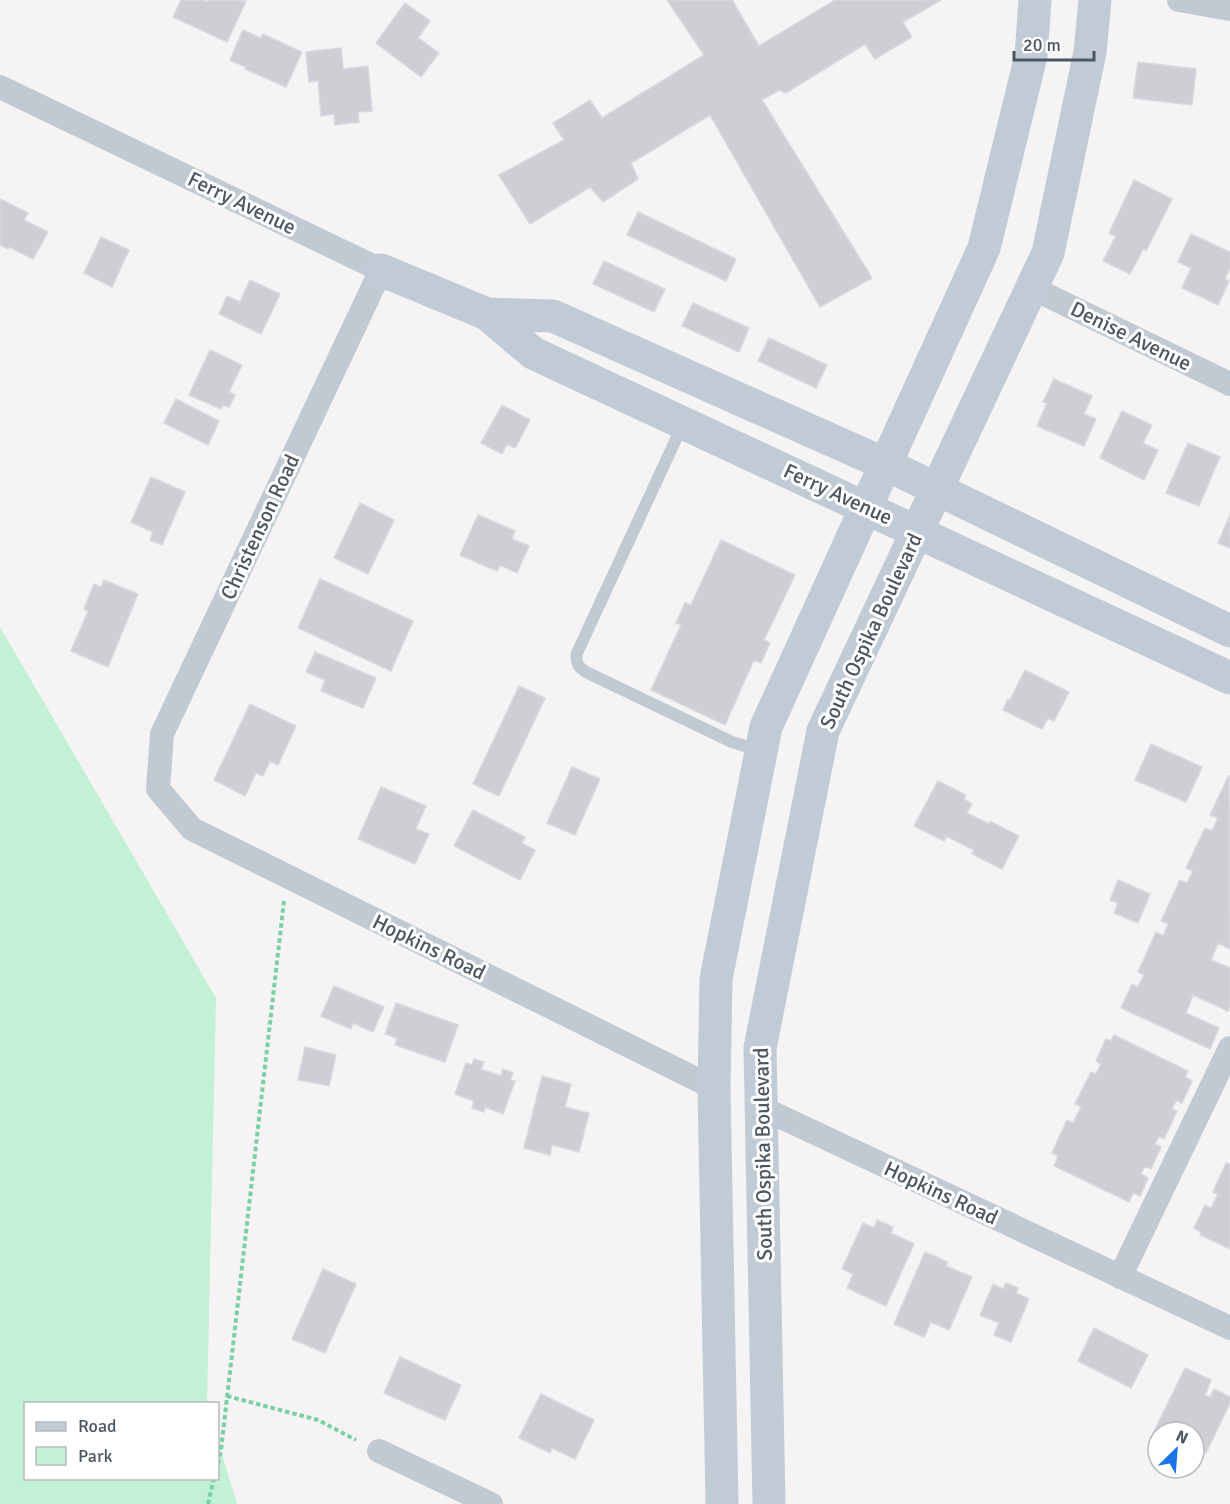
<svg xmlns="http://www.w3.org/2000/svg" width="1230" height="1504" viewBox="0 0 1230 1504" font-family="Signika,sans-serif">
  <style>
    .green { fill: #c3f1d5 }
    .building { fill: #cdcfd5; stroke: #d7d9de; stroke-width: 1.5 }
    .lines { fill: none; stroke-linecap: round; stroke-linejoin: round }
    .path { stroke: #7ad0a6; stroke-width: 4; stroke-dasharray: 4.5 3; stroke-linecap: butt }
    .lane { stroke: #c1cad2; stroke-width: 12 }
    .street { stroke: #c1cad2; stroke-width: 24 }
    .secondary { stroke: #c1cbd6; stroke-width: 33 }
    .labels { text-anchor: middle; stroke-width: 6; stroke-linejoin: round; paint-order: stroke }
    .street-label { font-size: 21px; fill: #4a5661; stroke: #fff }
  </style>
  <rect width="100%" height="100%" fill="#f5f3f3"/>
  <!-- green -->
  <path class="green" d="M0 627 216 998 207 1403 26 1404V1478H218V1441L237 1504H0Z"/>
  <!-- building -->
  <path class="building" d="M181 0H203L208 2 209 0 246 1 227 42 173 17Z
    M667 0H732L759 46 835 0H941L903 22 912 37 875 59 865 44 786 93 779 90 762 100 872 278 820 307 710 115 631 163 638 179 603 202 590 187 530 224 499 175 564 140 553 123 590 100 602 118 704 55Z
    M405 3 430 21 418 38 439 53 421 77 376 43Z
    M243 30 261 38 263 34 302 52 286 87 245 69 246 67 230 60Z
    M341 48 343 69 368 66 372 111 358 112 359 122 335 125 334 114 321 116 318 81 309 82 306 52Z
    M1138 62 1196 69 1192 105 1133 98Z
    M1134 180 1172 199 1146 251 1143 249 1130 274 1103 261 1116 236 1109 233Z
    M0 199 28 213 24 220 48 232 33 259 9 247 8 249 0 245Z
    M638 212 736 259 726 281 627 235Z
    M1191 234 1230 252V268L1225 279 1229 281 1218 305 1182 288 1191 268 1178 262Z
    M101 237 129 250 112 287 84 273Z
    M604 261 665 289 654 312 593 284Z
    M250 280 280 294 261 334 219 314 227 296 240 302Z
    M693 303 749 328 739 352 682 326Z
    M769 338 827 365 816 388 758 361Z
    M210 350 242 365 229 392 235 395 229 407 223 405 221 409 189 395Z
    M1054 379 1092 396 1084 414 1096 419 1084 446 1037 426 1047 403 1043 402Z
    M176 399 219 421 208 445 164 423Z
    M502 405 530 420 515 448 507 444 502 454 481 443Z
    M1122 411 1152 425 1143 443 1158 450 1144 480 1100 458Z
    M1188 443 1220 457 1199 506 1166 493Z
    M151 477 185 492 162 545 150 540 153 532 131 522Z
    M360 503 394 520 368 574 334 558Z
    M478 515 515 531 512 539 529 546 517 573 500 565 497 571 460 555Z
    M1230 515V548L1218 543Z
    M721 540 795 575 764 640 770 643 761 663 754 660 725 725 651 690 681 625 676 623 685 603 691 605Z
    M320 579 413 621 391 671 298 628Z
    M104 580 138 594 108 667 71 651 88 611 84 609 94 584 101 587Z
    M315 652 376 678 363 708 321 691 325 680 306 672Z
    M1025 670 1069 692 1054 721 1048 718 1042 729 1003 710 1008 699 1010 700Z
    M519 686 545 698 499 796 473 784Z
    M250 704 296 726 278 765 270 761 263 776 256 773 245 796 214 780Z
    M1151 744 1202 767 1186 802 1135 780Z
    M572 767 600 779 575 835 547 823Z
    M1229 775 1230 949 1218 943 1211 960 1230 968V1006L1228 1011 1193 995 1186 1013 1219 1028 1210 1049 1121 1008 1132 984 1138 987 1144 975 1138 972 1156 932 1163 936 1168 924 1161 921 1180 880 1187 883 1193 871 1186 868 1205 828 1212 831 1218 818 1210 815Z
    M938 781 966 795 964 799 972 804 967 813 989 824 990 821 1019 836 1002 869 972 854 974 850 946 836 944 841 914 826Z
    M381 787 426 806 416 829 429 834 415 864 358 839Z
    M473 810 525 837 522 843 535 850 520 880 454 846Z
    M1118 880 1150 894 1138 923 1114 913 1118 903 1110 900Z
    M334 986 384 1007 373 1032 353 1023 351 1029 321 1016Z
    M396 1003 458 1025 445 1062 395 1045 397 1038 385 1034Z
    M1114 1035 1188 1071 1185 1077 1192 1081 1182 1103 1176 1100 1172 1109 1177 1111 1164 1139 1159 1136 1155 1144 1161 1147 1151 1169 1145 1166 1141 1174 1148 1178 1140 1196 1133 1193 1129 1202 1054 1166 1058 1156 1052 1153 1067 1120 1073 1123 1081 1107 1075 1104 1091 1072 1096 1074 1101 1064 1096 1061 1106 1039 1111 1041Z
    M305 1047 336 1055 329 1086 298 1080Z
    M474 1059 484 1062 481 1069 501 1076 503 1069 513 1073 510 1080 515 1081 503 1114 485 1107 484 1112 472 1108 474 1101 455 1094 466 1063 472 1065Z
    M542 1076 571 1084 565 1107 589 1113 579 1152 552 1145 550 1155 524 1148Z
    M1226 1163 1230 1165V1249L1200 1235 1201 1232 1194 1228 1205 1205 1211 1208 1218 1194 1213 1192Z
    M877 1220 893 1227 891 1233 914 1244 886 1306 847 1288 853 1274 842 1269 863 1223 874 1228Z
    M925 1252 948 1262 946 1266 972 1277 949 1330 931 1322 924 1337 894 1324Z
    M323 1269 356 1284 325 1353 292 1339Z
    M1006 1283 1018 1288 1016 1293 1029 1299 1011 1342 994 1335 999 1323 980 1315 993 1284 1003 1289Z
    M1094 1328 1148 1355 1131 1388 1078 1361Z
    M400 1357 461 1385 445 1420 384 1393Z
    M1185 1368 1211 1380 1205 1395 1210 1397 1214 1389 1230 1397V1403L1206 1453 1194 1447V1432H1158V1446L1149 1442Z
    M541 1394 594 1420 575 1459 552 1448 550 1453 519 1438Z"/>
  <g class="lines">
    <!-- path -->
    <path class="path" d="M227 1396 318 1420 356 1440
      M218 1464 221 1450 284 901
      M208 1504 214 1478"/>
    <!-- lane -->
    <path class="lane" d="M683 424 577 653C575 664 579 668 588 673L732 742 761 751"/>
    <!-- street -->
    <path class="street" d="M1179 0 1230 9
      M0 87 381 270 162 734 158 789 192 829 714 1088
      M1032 288 1230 384
      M762 1108 1230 1328
      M1120 1277 1230 1048
      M379 1451 491 1504"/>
    <!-- secondary -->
    <path class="secondary" d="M381 270 487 314 533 353 1230 678
      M487 314 553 316 885 464 1230 631
      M722 1504 714 1088 716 979 766 727 984 248 1031 56 1035 0
      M769 1504 760 1048 823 731 1048 253 1090 52 1095 0"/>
  </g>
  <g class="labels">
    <!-- street labels -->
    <g class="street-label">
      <text transform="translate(242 203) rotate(26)" y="7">Ferry Avenue</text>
      <text transform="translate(1131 336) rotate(26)" y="7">Denise Avenue</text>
      <text transform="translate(838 494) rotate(25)" y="7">Ferry Avenue</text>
      <text transform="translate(260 527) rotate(-65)" y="7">Christenson Road</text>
      <text transform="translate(871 631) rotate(-65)" y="7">South Ospika Boulevard</text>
      <text transform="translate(429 947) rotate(26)" y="7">Hopkins Road</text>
      <text transform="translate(763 1154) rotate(-91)" y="7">South Ospika Boulevard</text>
      <text transform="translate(941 1193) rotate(25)" y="7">Hopkins Road</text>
    </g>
  </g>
  <!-- legend -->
  <rect x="24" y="1402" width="195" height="78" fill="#ffffff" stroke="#b7bbc0" stroke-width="1.5"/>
  <rect x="36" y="1422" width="30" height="9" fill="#c1cbd6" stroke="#b7bbc0" stroke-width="1.5"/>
  <text x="78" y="1432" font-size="18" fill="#4a5661">Road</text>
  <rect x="36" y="1447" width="30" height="18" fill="#c3f1d5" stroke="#b7bbc0" stroke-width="1.5"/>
  <text x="78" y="1462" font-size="18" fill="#4a5661">Park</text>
  <!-- north arrow -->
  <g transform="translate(1176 1450) rotate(25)"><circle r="28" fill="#ffffff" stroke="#b7bbc0" stroke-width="1.5"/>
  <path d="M0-4.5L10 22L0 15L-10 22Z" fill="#1a73e8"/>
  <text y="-9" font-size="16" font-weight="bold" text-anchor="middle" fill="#4a5661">N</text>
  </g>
  <!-- scale -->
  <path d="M1014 51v9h80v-9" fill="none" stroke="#4a5661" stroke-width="3"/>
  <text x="1023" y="51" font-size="18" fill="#4a5661" stroke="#ffffff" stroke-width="4.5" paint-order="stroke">20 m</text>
</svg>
